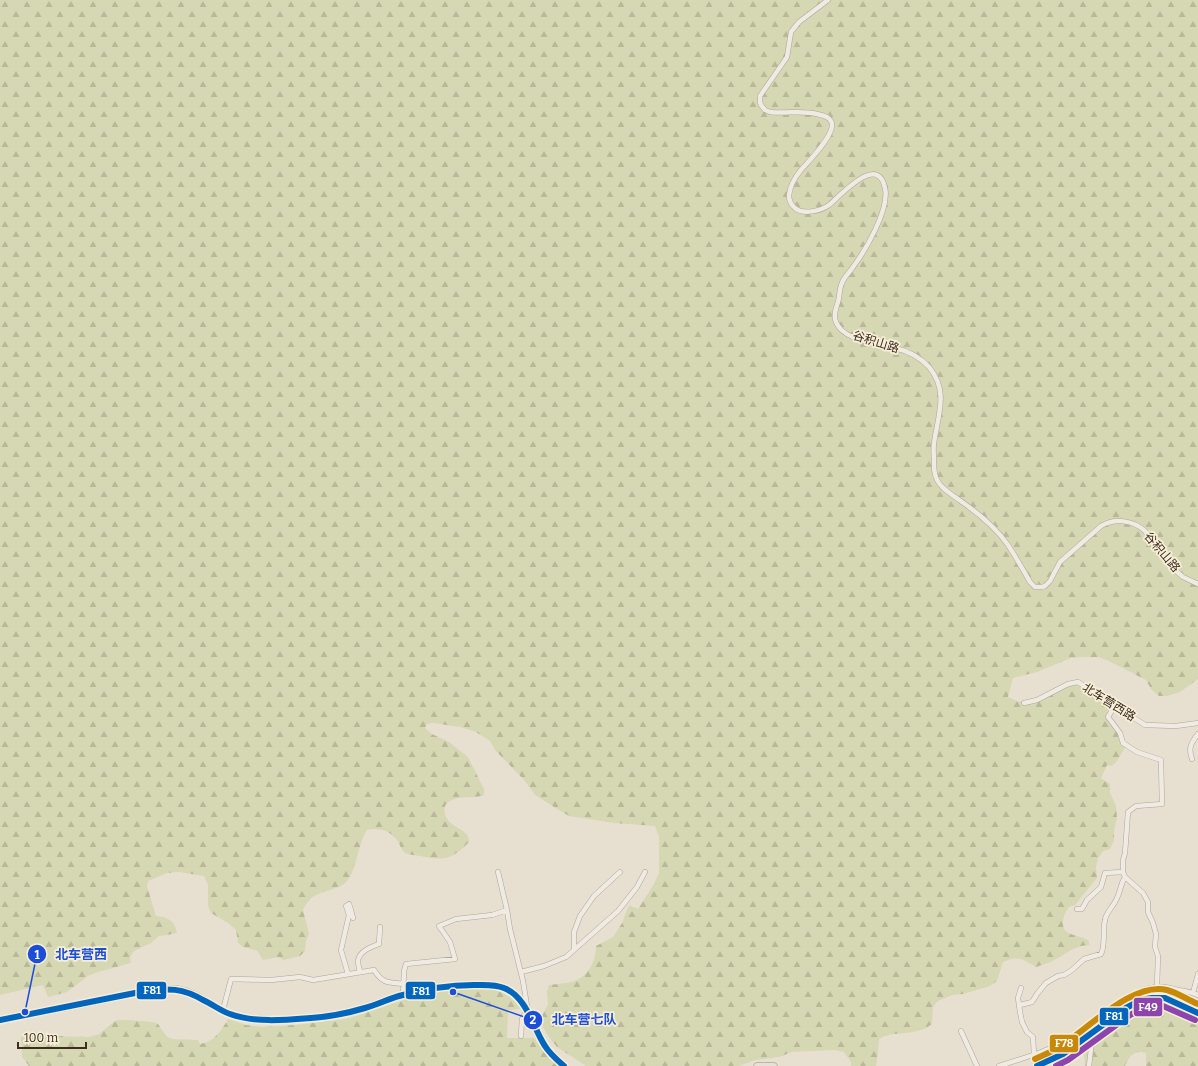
<svg xmlns="http://www.w3.org/2000/svg" width="1198" height="1066" viewBox="0 0 1198 1066" font-family="Bitter,'Noto Sans SC',serif">
  <style>
    .forest { fill: url(#forest-firs) }
    .lines { fill: none; stroke-linecap: round; stroke-linejoin: round }
    .minor-casing { stroke: #ada599; stroke-width: 5.5 }
    .major-casing { stroke: #928b80; stroke-width: 7 }
    .minor { stroke: #efebe3; stroke-width: 4.5 }
    .major { stroke: #e6e1d4; stroke-width: 6 }
    .bus-1-casing { stroke: #f7eed8; stroke-width: 9 }
    .bus-2-casing { stroke: #f7eed8; stroke-width: 9 }
    .bus-3-casing { stroke: #f7eed8; stroke-width: 9 }
    .bus-1 { stroke: #0065bd; stroke-width: 6 }
    .bus-2 { stroke: #8e44ad; stroke-width: 6 }
    .bus-3 { stroke: #c88808; stroke-width: 6 }
    .labels { text-anchor: middle; stroke-width: 3.5; stroke-linejoin: round; paint-order: stroke }
    .street-label { font-size: 12px; fill: #3d2e20; stroke: #f7eed8 }
    .leader { fill: none; stroke: #1d4ed8; stroke-width: 1.5 }
    .callout-dot { fill: #1d4ed8; stroke: #f7eed8; stroke-width: 1.5 }
    .mark-label { font-size: 12px; text-anchor: middle; font-weight: bold; fill: #fff }
    .callout-label { font-size: 13px; text-anchor: middle; font-weight: bold; fill: #1d4ed8; stroke: #f7eed8; stroke-width: 3.5; stroke-linejoin: round; paint-order: stroke }
    .line-badge { stroke: #f7eed8; stroke-width: 1.5 }
    .badge-label { font-size: 11px; text-anchor: middle; font-weight: bold; fill: #fff }
  </style>
  <defs>
    <pattern id="forest-firs" width="22" height="20" patternUnits="userSpaceOnUse"><rect width="22" height="20" fill="#d6d7b3"/><path d="M5 1l3.5 6h-7zM16 11l3.5 6h-7z" fill="#b9b99a"/></pattern>
  </defs>
  <rect width="100%" height="100%" fill="#e7e0d1"/>
  <!-- forest -->
  <path class="forest" d="M0 0H1198V679L1180 692 1167 696H1159L1151 689 1146 680 1138 676 1109 661 1098 657H1084L1071 658 1037 672 1013 678 1008 697 1019 702 1030 700 1076 684 1087 691 1112 703 1107 711 1113 721 1116 731 1120 739 1127 744 1117 761 1112 766 1107 765 1101 778 1110 784V793L1116 806 1117 817 1114 832V841L1110 849 1103 851 1098 859 1096 867 1097 878 1082 896 1075 905 1069 907C1062 917 1058 931 1074 935 1079 937 1084 937 1089 941V945L1081 946 1073 949 1051 962 1036 967C1023 959 1018 955 1003 962L997 981 990 986 963 994 952 995 938 1001 933 1007 932 1024C929 1026 925 1029 921 1030 907 1035 892 1031 879 1039L878 1053 876 1066H851V1062L844 1052 835 1050 792 1052 779 1057 755 1060 739 1066H586L557 1047 548 1036 542 1025 541 1018 548 1004 547 991 549 985C558 984 569 983 577 980 590 974 596 959 596 946L613 937 622 923 629 905 638 909 654 884 659 873V837L655 826 614 823 569 816 554 807 535 795 525 781 495 750 490 741 476 732 460 727 433 723 427 724 425 728 432 734 449 742 468 757 484 789V795C473 799 460 795 450 801 440 806 445 819 452 824 457 828 464 830 467 835 469 837 469 840 469 842 452 860 444 861 420 856 416 855 409 855 405 853 401 850 400 844 397 840 390 830 378 827 367 830 357 845 357 874 344 884 341 886 338 887 335 888 319 895 312 892 303 910L309 934 306 941 305 951 300 956 284 960 278 957 263 960 258 951 243 947 238 943 236 930 228 923 211 913 208 906V885L204 876 179 872 167 873 148 881 147 886 156 916C167 917 175 920 177 933L167 935 159 936 151 943 134 951 130 957 131 963 95 973 88 976 67 992 48 997 43 985 0 995Z
    M482 988C500 990 511 995 521 1009L508 1010 507 1038H534L545 1053 560 1066H29L22 1057 21 1037 42 1034 56 1036 88 1037 99 1034 111 1024 117 1020H127L153 1022 158 1024 167 1037 173 1039 198 1040 200 1044C214 1042 221 1031 228 1019L246 1025 263 1027 295 1025 347 1019 410 998 440 991 458 989Z
    M1159 1001 1172 1005 1198 1016V1066H1146V1053C1134 1049 1129 1057 1125 1066H1085L1084 1055C1087 1051 1090 1049 1092 1045 1095 1042 1097 1038 1100 1035 1116 1019 1135 1003 1159 1001Z"/>
  <g class="lines">
    <defs>
      <path id="minor" d="M828 0 799 22 791 32 787 57 760 96V102L761 105 765 110 770 112C786 114 802 110 817 114 822 115 829 117 831 121 838 132 808 162 801 170 796 176 790 186 789 195 789 200 791 205 795 208 803 215 821 211 829 205 841 195 878 153 885 188 890 209 865 251 853 267 850 272 844 277 842 283 839 289 840 296 838 302 836 308 833 316 836 322 843 341 878 343 895 348 908 351 920 357 929 367 949 391 938 415 934 443 933 449 934 456 934 462 934 466 934 470 935 474 938 488 952 494 962 502 978 513 996 528 1008 545 1016 557 1023 570 1030 582L1035 587H1042L1045 586 1050 581 1060 562 1101 526C1115 518 1133 520 1145 531L1176 571 1183 577 1198 584
        M1024 703 1037 700 1068 684 1078 682 1145 725 1176 726 1198 723
        M1115 705 1108 717 1120 733 1123 743 1137 752 1161 760 1162 804 1136 806 1128 812 1125 853 1123 860V872
        M1192 759C1188 748 1191 743 1198 734
        M498 872 507 910
        M1077 909H1082L1087 900 1101 887 1105 873 1123 872 1125 877 1143 893 1148 902V912L1153 923 1156 934 1155 947 1158 956 1157 987
        M574 949V932L580 916 594 896 620 872
        M360 972C359 968 358 964 358 961 359 951 371 947 379 944L380 927
        M521 972 544 966 566 957 618 911 637 887 645 872
        M348 974 341 950 349 915 346 906 349 904 351 910 353 918
        M1021 988 1018 998 1020 1012 1022 1022 1027 1032 1033 1037 1034 1055
        M1193 993 1198 974
        M403 995 404 971 406 964 455 959 450 942 439 926 456 919 492 915 507 910 510 929 523 981 527 1006V1010L522 1019 521 1036
        M1020 1005 1032 1002 1037 994 1046 983 1058 976 1064 975 1072 970 1084 959 1101 954C1106 944 1102 932 1105 920 1106 912 1114 906 1117 898 1121 890 1120 885 1125 877
        M223 1010 231 979 271 980 300 977 313 980 374 970C383 984 388 982 404 984
        M961 1031 977 1066
        M999 1066C1028 1057 1056 1048 1082 1033 1106 1019 1126 991 1156 987 1163 986 1171 988 1178 990 1185 991 1192 992 1198 995
        M1089 1066 1093 1032"/>
      <path id="major" d="M0 1020C38 1013 75 1006 113 998 133 994 157 987 177 989 197 992 212 1007 230 1014 253 1022 299 1020 323 1017 337 1015 352 1012 366 1008 378 1004 391 998 404 995 424 989 444 987 465 985 478 985 493 984 505 988 527 997 531 1026 543 1043 548 1052 556 1059 564 1066
        M757 1066H774
        M1037 1066 1053 1059 1063 1054 1126 1008 1141 1000 1152 998H1165L1198 1013"/>
    </defs>
    <!-- minor casing -->
    <use href="#minor" class="minor-casing"/>
    <!-- major casing -->
    <use href="#major" class="major-casing"/>
    <!-- minor -->
    <use href="#minor" class="minor"/>
    <!-- major -->
    <use href="#major" class="major"/>
    <defs>
      <path id="bus-1" d="M0 1020 145 991C168 988 183 988 203 1000 212 1004 221 1011 230 1014 255 1023 286 1020 311 1018 329 1017 348 1013 365 1008 377 1005 388 999 399 996 424 989 449 985 474 985 484 985 495 984 504 988 527 997 533 1028 545 1046 550 1054 557 1060 564 1066
        M1037 1066 1063 1054 1126 1008 1141 1000 1152 998H1165L1198 1013"/>
      <path id="bus-2" d="M1056 1066 1068 1060 1130 1015 1144 1008 1153 1006H1163L1195 1020"/>
      <path id="bus-3" d="M1035 1059C1043 1055 1052 1052 1059 1047 1087 1030 1133 981 1167 990 1178 993 1188 1000 1198 1004"/>
    </defs>
    <!-- bus-1 casing -->
    <use href="#bus-1" class="bus-1-casing"/>
    <!-- bus-2 casing -->
    <use href="#bus-2" class="bus-2-casing"/>
    <!-- bus-3 casing -->
    <use href="#bus-3" class="bus-3-casing"/>
    <!-- bus-1 -->
    <use href="#bus-1" class="bus-1"/>
    <!-- bus-2 -->
    <use href="#bus-2" class="bus-2"/>
    <!-- bus-3 -->
    <use href="#bus-3" class="bus-3"/>
  </g>
  <g class="labels">
    <!-- street labels -->
    <g class="street-label">
      <text transform="translate(876 342) rotate(17)" y="4">谷积山路</text>
      <text transform="translate(1162 552) rotate(50)" y="4">谷积山路</text>
      <text transform="translate(1109 702) rotate(32)" y="4">北车营西路</text>
    </g>
  </g>
  <!-- callouts -->
  <path class="leader" d="M25 1012L37 954M453 992L533 1020"/>
  <g class="callout-dot">
    <circle cx="25" cy="1012" r="4"/>
    <circle cx="453" cy="992" r="4"/>
    <circle cx="37" cy="954" r="10"/>
    <circle cx="533" cy="1020" r="10"/>
  </g>
  <g class="mark-label">
    <text x="37" y="959">1</text>
    <text x="533" y="1024">2</text>
  </g>
  <g class="callout-label">
    <text x="81" y="959">北车营西</text>
    <text x="584" y="1024">北车营七队</text>
  </g>
  <g class="line-badge">
    <rect x="136" y="981" width="31" height="19" rx="4" fill="#0065bd"/>
    <rect x="405" y="981" width="31" height="19" rx="4" fill="#0065bd"/>
    <rect x="1133" y="997" width="30" height="20" rx="4" fill="#8e44ad"/>
    <rect x="1099" y="1007" width="30" height="19" rx="4" fill="#0065bd"/>
    <rect x="1049" y="1034" width="30" height="19" rx="4" fill="#c88808"/>
  </g>
  <g class="badge-label">
    <text x="152" y="994">F81</text>
    <text x="421" y="995">F81</text>
    <text x="1148" y="1011">F49</text>
    <text x="1114" y="1020">F81</text>
    <text x="1064" y="1047">F78</text>
  </g>
  <!-- scale -->
  <path d="M18 1042v6h68v-6" fill="none" stroke="#3d2e20" stroke-width="2"/>
  <text x="24" y="1042" font-size="12" fill="#3d2e20" stroke="#f7eed8" stroke-width="3" paint-order="stroke">100 m</text>
</svg>
